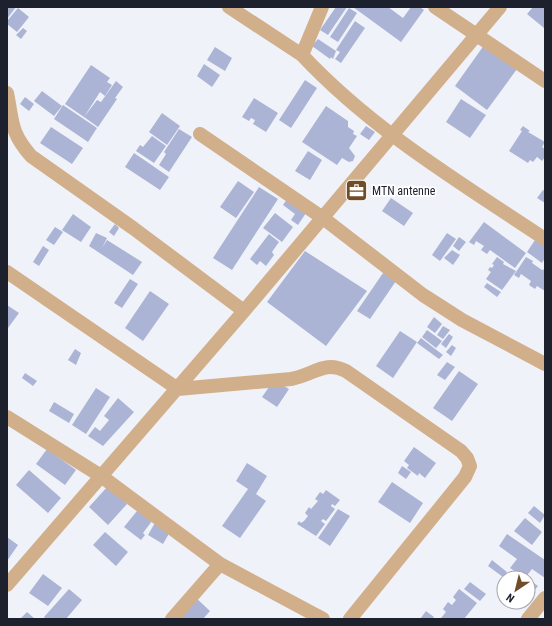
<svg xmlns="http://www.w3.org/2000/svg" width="552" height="626" viewBox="0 0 552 626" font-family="'Roboto Condensed',sans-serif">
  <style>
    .building { fill: #abb4d5 }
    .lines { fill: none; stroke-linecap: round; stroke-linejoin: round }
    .minor { stroke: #d2af8b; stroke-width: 14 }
    .labels { text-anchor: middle; stroke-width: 3.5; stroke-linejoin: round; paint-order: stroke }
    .poi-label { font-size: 12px; fill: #1d202d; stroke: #fff; text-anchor: start }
  </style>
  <rect width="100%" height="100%" fill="#f0f2f9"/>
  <!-- building -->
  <path class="building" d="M8 7H16L7 19V8Z
    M336 7H347L328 35 320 30Z
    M353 7H388L403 18 411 7H420L424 10 401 42Z
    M533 7H545L544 28 527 14Z
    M18 8 29 17 17 32 7 24V21Z
    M349 8 357 13 338 42 330 37Z
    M355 21 365 28 341 63 335 59 340 52 336 50Z
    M23 28 27 31 21 39 16 35Z
    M318 39 336 51 333 59 331 57 330 59 312 46Z
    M487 41 520 65 487 110 455 86Z
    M215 47 232 58 225 71 207 60Z
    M204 64 220 75 212 87 197 76Z
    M91 65 110 78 107 82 112 85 105 96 100 92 84 117 65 104Z
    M305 80 317 88 291 128 279 120Z
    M116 81 123 87 115 98 117 99 98 127 84 117 97 100 101 102Z
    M42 91 62 106 54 116 34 101Z
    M25 97 34 104 29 111 20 104Z
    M254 98 278 113 266 132 253 124 255 120 251 118 249 121 242 117Z
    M461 99 486 115 470 138 446 122Z
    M63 105 97 128 88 142 54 119Z
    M326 106 348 121V127L354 131 353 134 357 136 349 148 355 156 353 161 349 162 342 158 337 165 302 142Z
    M162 113 180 126 167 145 149 132Z
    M366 126 375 132 369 140 360 134Z
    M523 126 530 131 528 132 545 142 542 147 545 149V157L542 161 537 157 533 162 530 160 528 163 509 151 522 131 520 130Z
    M51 127 83 148 72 164 40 143Z
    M179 129 192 137 169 172 159 165 166 154 164 152Z
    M152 136 166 146 154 163 136 151 140 145 143 147Z
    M308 151 322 160 310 180 295 171Z
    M134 153 169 177 160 190 125 167Z
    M238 181 254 192 236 218 220 207Z
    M259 187 278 199 232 270 213 258Z
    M543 190 545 191V203L537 198Z
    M391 198 413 213 404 226 382 211Z
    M287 199 306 213 298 225 291 220 295 214 283 205Z
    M275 213 293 227 282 242 263 228Z
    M73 214 91 227 81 242 62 230Z
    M484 222 526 253 515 268 490 250 487 254 481 250 484 246 476 241 474 245 469 242Z
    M115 224 119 228 114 236 109 232Z
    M55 227 63 232 54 245 46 240Z
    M96 233 107 238 102 248 107 240 142 262 133 275 89 246Z
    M447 233 456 239 440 261 432 255Z
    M269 234 279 242 272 252 274 255 266 266 260 261 257 265 250 259Z
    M539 234 545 238V258L542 263 527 252Z
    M459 237 466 242 459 251 453 246Z
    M43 246 49 250 39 266 33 262Z
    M452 250 460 255 453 265 444 258Z
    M305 251 367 291 326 346 267 302Z
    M497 257 504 262 503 264 516 271 502 290 486 279 491 272 488 270 490 267 492 268 494 265 492 264Z
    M526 257 533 261 532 263 542 270 545 269V291L537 286 535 289 529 285 531 281 521 274 519 278 514 275Z
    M383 273 396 281 370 319 357 311Z
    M130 279 138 284 122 308 114 303Z
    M487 283 501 292 497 297 484 287Z
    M150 291 169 304 143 341 125 328Z
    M7 305 19 313 8 328 7 327Z
    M434 317 442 324 435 333 427 327Z
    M443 326 450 330 443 339 437 335Z
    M427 330 442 341 436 348 422 337Z
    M400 331 417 342 393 378 376 366Z
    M449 334 453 337 446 348 441 344Z
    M421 338 443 355 439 359 417 343Z
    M452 345 456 348 451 356 446 352Z
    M75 349 81 353 76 365 68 360Z
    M447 362 455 367 445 380 437 375Z
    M459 371 478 384 452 421 433 408Z
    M25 373 37 381 33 386 22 378Z
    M274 380 289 389 277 407 262 397Z
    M96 388 110 397 86 434 72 425Z
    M118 398 134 412 103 446 88 436 95 427 100 431 109 420 104 416Z
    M54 402 74 414 69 423 49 411Z
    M414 447 436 463 425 478 419 473 418 476 407 468 409 465 404 461Z
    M47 449 76 470 65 485 36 464Z
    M247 463 267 476 256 494 266 501 240 538 222 526 248 489 236 481Z
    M402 466 411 472 406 479 398 473Z
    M29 470 61 498 48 513 16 485Z
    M392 482 423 503 410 523 378 502Z
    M108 486 127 504 108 525 89 507Z
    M326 490 340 500 335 506 332 504 331 506 335 509 326 521 323 519 321 521 325 524 316 536 297 524 299 521 301 523 304 521 308 516 305 513 309 507 311 509 318 501 315 499 320 492 323 494Z
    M141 506 155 517 143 533 145 535 141 540 124 527Z
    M534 506 545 515 540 523 528 513Z
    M338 509 350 516 330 546 318 538Z
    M525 518 542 532 532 545 514 531Z
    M156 521 171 530 163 544 148 535Z
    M105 532 128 552 116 566 93 545Z
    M507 534 545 560V578L532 569 525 578 510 568 517 559 499 546Z
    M7 537 18 545 7 561Z
    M492 560 507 572 503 577 488 566Z
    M43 574 62 588 48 606 29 593Z
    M528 579 538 586 533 592 528 589Z
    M470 582 486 594 480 601 464 589Z
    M69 589 82 600 66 619H46L44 617Z
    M459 589 477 603 464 619H442L441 618 446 612 443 609 448 602 452 605 456 600 453 597Z
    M194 596 210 611 203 619H182L177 614Z
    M426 611 434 617 432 619H420Z
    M27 612 35 619H20Z"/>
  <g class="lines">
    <!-- minor -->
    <path class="minor" d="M229 7 302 55
      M322 7 302 55C372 130 461 183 545 239
      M435 7 545 81
      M7 93C13 122 10 132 31 156L133 228 244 311
      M200 134 323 218 423 295 462 320 545 364
      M7 272 178 389 291 379C314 375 324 360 346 371L461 451 467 458 470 466 465 477 350 619
      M7 417 101 476 220 564 323 619
      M7 585 244 311 500 7
      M172 619 220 564
      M528 619 545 598"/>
  </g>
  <!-- icons -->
  <defs>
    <symbol id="office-square" viewBox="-11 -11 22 22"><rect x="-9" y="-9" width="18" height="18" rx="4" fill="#714d27" stroke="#fff"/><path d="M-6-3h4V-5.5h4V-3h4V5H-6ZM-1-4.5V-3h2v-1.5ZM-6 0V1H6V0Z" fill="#fff"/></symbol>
  </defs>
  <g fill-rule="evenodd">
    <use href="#office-square" x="344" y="178" width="25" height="25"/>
  </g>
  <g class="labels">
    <!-- poi labels -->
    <g class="poi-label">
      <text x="372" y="195">MTN antenne</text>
    </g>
  </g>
  <!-- border -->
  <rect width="552" height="626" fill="none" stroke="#1d202d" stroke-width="16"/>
  <!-- north arrow -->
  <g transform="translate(516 590) rotate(215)"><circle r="19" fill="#ffffff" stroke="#a5a6ab"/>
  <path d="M0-3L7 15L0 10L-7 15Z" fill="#714d27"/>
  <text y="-6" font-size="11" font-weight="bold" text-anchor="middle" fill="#1d202d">N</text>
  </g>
</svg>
